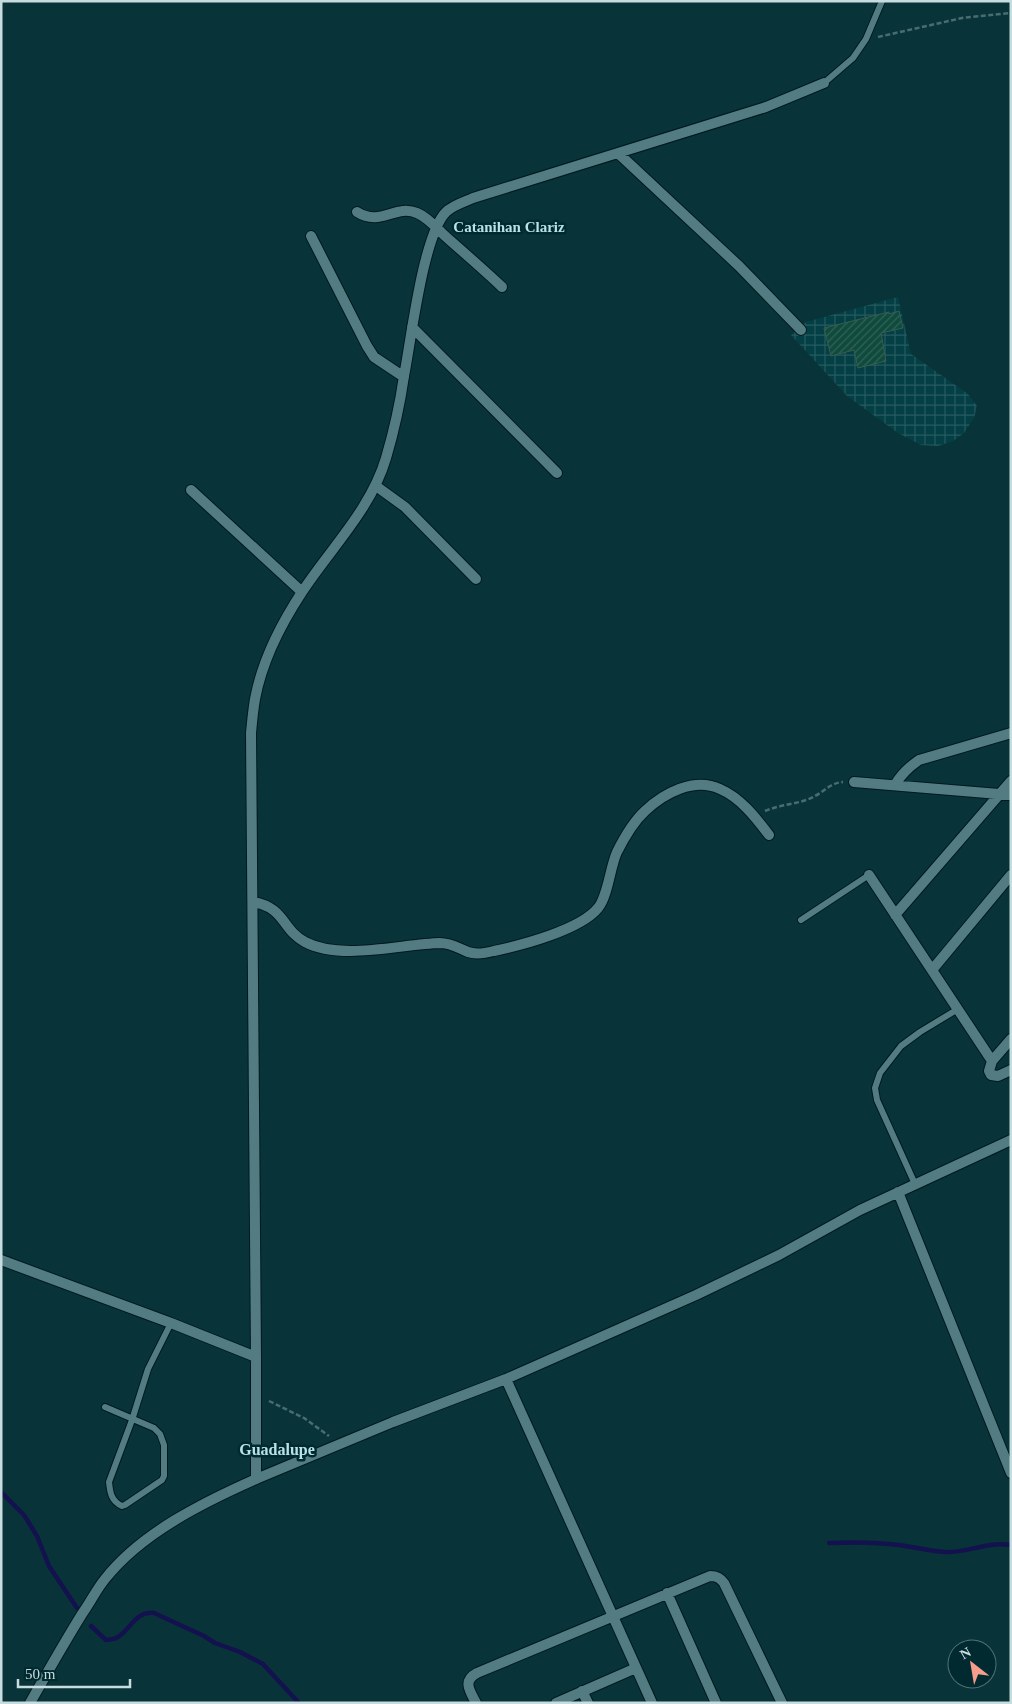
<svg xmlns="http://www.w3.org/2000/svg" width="1012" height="1704" viewBox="0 0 1012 1704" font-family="'Times New Roman',serif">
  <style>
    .industrial { fill: url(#industrial-grid) }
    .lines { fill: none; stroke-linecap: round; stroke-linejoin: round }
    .stream { stroke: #14114f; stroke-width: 4.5 }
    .building { fill: url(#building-hatch); stroke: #385c51 }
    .service-casing { stroke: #001a1e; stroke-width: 8 }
    .minor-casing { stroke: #001a1e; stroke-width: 12 }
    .tertiary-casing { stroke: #001a1e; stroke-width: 12 }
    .path { stroke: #486c70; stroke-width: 2.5; stroke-dasharray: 5 2.5; stroke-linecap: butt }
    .service { stroke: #537c82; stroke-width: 6 }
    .minor { stroke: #537c82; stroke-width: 10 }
    .tertiary { stroke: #537c82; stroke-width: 10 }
    .labels { text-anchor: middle; stroke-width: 5; stroke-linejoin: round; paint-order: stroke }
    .neighbourhood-label { font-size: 15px; font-weight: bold; fill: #b7e2e8; stroke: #002a2f }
    .quarter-label { font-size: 16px; font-weight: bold; fill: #b7e2e8; stroke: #002a2f }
  </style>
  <defs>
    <pattern id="industrial-grid" width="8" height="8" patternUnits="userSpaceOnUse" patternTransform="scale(1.25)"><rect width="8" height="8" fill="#033f45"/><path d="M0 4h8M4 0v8" fill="none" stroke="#265a5f"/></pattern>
    <pattern id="building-hatch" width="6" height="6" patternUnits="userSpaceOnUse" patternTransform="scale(1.25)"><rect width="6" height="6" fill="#0f4a3c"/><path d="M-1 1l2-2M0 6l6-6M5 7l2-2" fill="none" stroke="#306458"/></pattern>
  </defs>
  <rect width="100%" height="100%" fill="#083439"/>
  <!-- industrial -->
  <path class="industrial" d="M898 297 911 354 968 394 977 406 974 418 964 433 953 441 938 446 921 445 898 433 847 396 791 335 806 322Z"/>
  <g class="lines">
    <!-- stream -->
    <path class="stream" d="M1 1492 24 1515 37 1536 49 1566 77 1608
      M829 1543C852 1542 876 1542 899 1545 914 1547 930 1551 945 1552 968 1553 988 1541 1011 1545
      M91 1626 106 1640C110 1639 114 1640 118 1637 131 1629 135 1611 154 1613L204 1636 215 1643 240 1652 263 1664 299 1703"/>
  </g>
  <!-- building -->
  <path class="building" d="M899 311 903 328 881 333 886 361 858 368 854 350 831 356 824 328 889 312V314Z"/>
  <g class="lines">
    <defs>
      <path id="service" d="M824 83 853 58 866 39 882 1
        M801 920 869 875
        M915 1184 877 1100 875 1088 880 1073 901 1046 920 1032 958 1009
        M105 1407 154 1428 160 1434 164 1445V1476L162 1480 125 1505 122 1506C111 1501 110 1492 109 1482L132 1420 148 1369 171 1323"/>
      <path id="minor" d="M619 154 739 266 801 330
        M357 212C381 227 395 204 417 213 427 217 436 227 444 235 463 252 483 269 502 287
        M311 236 367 346 374 357 404 377
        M412 327 557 473
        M376 486 405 507 476 579
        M191 490 302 592
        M854 782 1011 795
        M895 785C901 774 909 767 919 760L1011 733
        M869 875 992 1061
        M253 902C286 908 281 929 305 942 341 961 401 944 440 943 451 943 458 948 468 952 476 955 486 953 494 951 522 945 580 930 598 908 608 896 610 867 617 852 624 838 633 822 645 811 664 793 694 777 720 789 741 798 756 818 769 835
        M895 915 1011 781
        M932 970 1011 875
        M1011 1039 992 1061 989 1071 991 1075 998 1076 1011 1070
        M898 1192 1011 1473
        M256 1357 251 733C252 722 253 711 255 699 262 661 281 624 302 592 331 548 371 509 386 458 394 431 400 404 404 376 411 341 423 235 446 212 453 205 464 202 473 198L766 107 824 83
        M506 1379 652 1703
        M256 1479 393 1422 506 1379 696 1295 779 1255 860 1210 1011 1140
        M667 1593 716 1703
        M582 1691 588 1703
        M476 1703C470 1691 462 1681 477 1673L710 1576C717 1576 720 1578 724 1583L782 1703
        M556 1703 636 1668"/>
      <path id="tertiary" d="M1 1260 171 1323 256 1357V1479C204 1502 141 1533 105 1579 96 1590 90 1603 82 1614 64 1643 47 1673 30 1703"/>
    </defs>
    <!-- service casing -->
    <use href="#service" class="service-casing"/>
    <!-- minor casing -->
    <use href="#minor" class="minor-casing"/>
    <!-- tertiary casing -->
    <use href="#tertiary" class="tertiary-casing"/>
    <!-- path -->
    <path class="path" d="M878 37 962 18 1011 13
      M765 811C781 804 802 804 815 796 825 791 830 783 843 782
      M269 1401 304 1418 329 1436"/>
    <!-- service -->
    <use href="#service" class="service"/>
    <!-- minor -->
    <use href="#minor" class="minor"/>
    <!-- tertiary -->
    <use href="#tertiary" class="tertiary"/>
  </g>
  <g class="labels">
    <!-- neighbourhood labels -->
    <g class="neighbourhood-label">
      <text x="509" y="232">Catanihan Clariz</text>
    </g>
    <!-- quarter labels -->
    <g class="quarter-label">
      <text x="277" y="1455">Guadalupe</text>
    </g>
  </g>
  <!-- border -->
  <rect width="1012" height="1704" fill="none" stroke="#c7dcdf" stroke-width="5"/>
  <!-- north arrow -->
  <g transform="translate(972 1664) rotate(329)"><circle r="24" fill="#002a2f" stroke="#507175"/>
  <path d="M0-4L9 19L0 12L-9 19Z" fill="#f49d8b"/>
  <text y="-8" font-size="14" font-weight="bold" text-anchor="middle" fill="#c7dcdf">N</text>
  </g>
  <!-- scale -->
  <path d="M18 1679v8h112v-8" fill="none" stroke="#c7dcdf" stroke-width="2.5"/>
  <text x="25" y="1679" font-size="15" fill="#c7dcdf" stroke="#002a2f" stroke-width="4" paint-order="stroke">50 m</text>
</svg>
